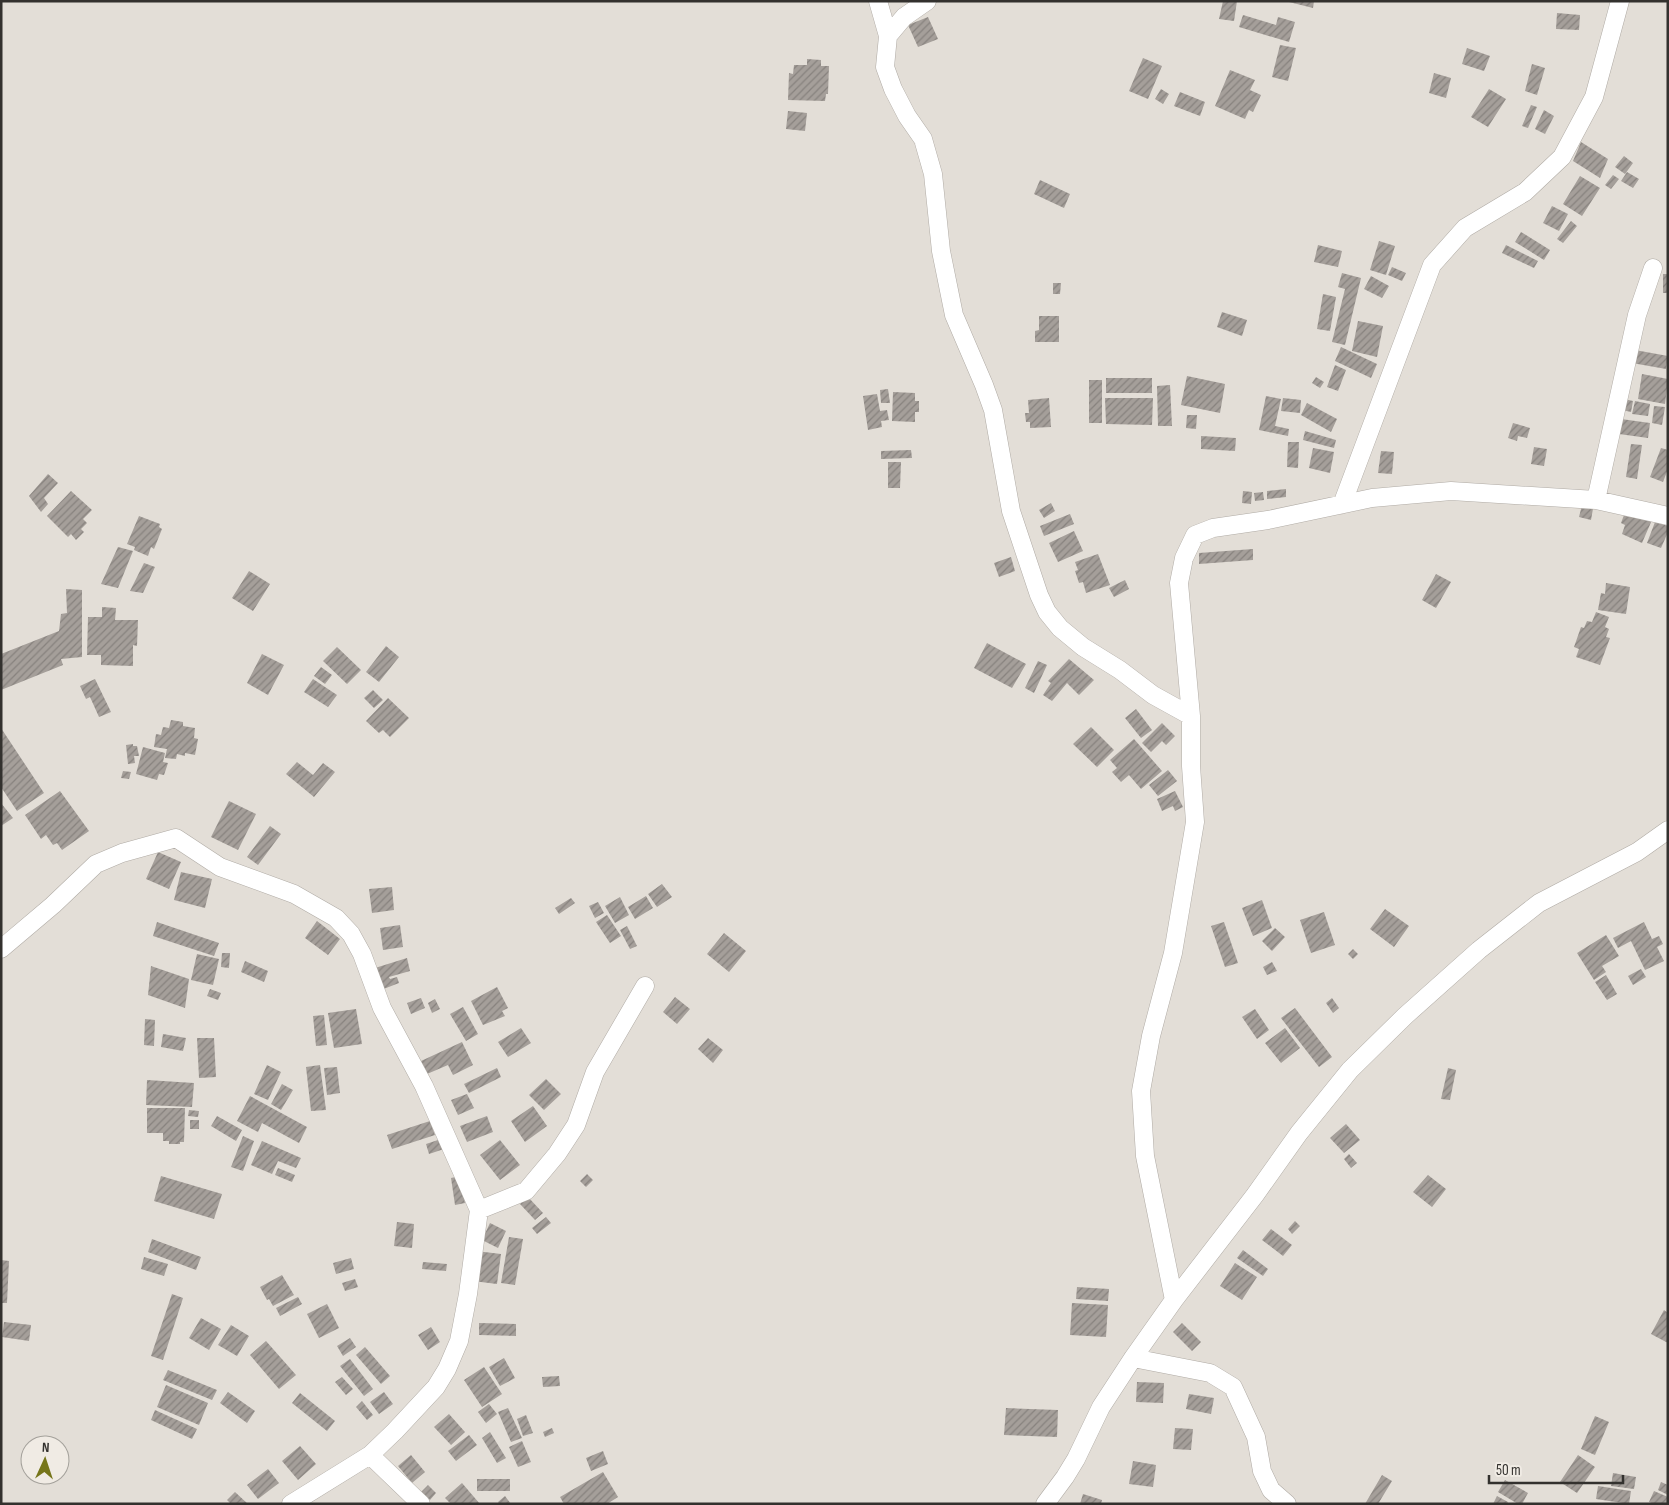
<svg xmlns="http://www.w3.org/2000/svg" width="1669" height="1505" viewBox="0 0 1669 1505" font-family="'Sofia Sans Condensed',sans-serif">
  <style>
    .building { fill: url(#building-hatch) }
    .lines { fill: none; stroke-linecap: round; stroke-linejoin: round }
    .street-casing { stroke: #b0aba5; stroke-width: 19 }
    .street { stroke: #fff; stroke-width: 18 }
  </style>
  <defs>
    <pattern id="building-hatch" width="6" height="6" patternUnits="userSpaceOnUse" patternTransform="scale(1.25)"><rect width="6" height="6" fill="#a59f9a"/><path d="M-1 1l2-2M0 6l6-6M5 7l2-2" fill="none" stroke="#87827e"/></pattern>
  </defs>
  <rect width="100%" height="100%" fill="#e3ded7"/>
  <!-- building -->
  <path class="building" d="M1223 1H1237L1234 21 1219 19Z
    M1285 1H1314L1313 8Z
    M1557 13 1580 15 1579 30 1556 29Z
    M1243 15 1276 25 1278 17 1295 22 1289 42 1239 27Z
    M928 17 938 39 918 47 908 25Z
    M1280 45 1296 48 1288 81 1272 77Z
    M1467 48 1490 56 1484 71 1462 64Z
    M1143 58 1162 66 1148 99 1129 91Z
    M807 59 821 60V66H829L828 94H826L825 101 788 100 789 73 793 74 794 65H807Z
    M1532 64 1545 68 1537 95 1525 91Z
    M1230 70 1255 80 1250 90 1261 95 1253 112 1249 110 1245 119 1215 106Z
    M1434 73 1451 78 1446 98 1429 93Z
    M1161 89 1169 94 1163 104 1155 99Z
    M1489 89 1506 99 1488 127 1471 117Z
    M1180 92 1205 102 1200 116 1174 106Z
    M1531 105 1537 107 1528 128 1522 126Z
    M1544 110 1554 116 1545 134 1535 129Z
    M788 111 807 113 805 131 786 129Z
    M1581 142 1608 159 1600 178 1573 161Z
    M1624 156 1633 163 1625 174 1615 167Z
    M1627 172 1639 179 1633 188 1621 181Z
    M1613 175 1619 179 1611 189 1605 185Z
    M1580 176 1600 188 1582 216 1563 204Z
    M1040 180 1070 194 1064 208 1034 194Z
    M1552 206 1568 214 1559 231 1543 223Z
    M1571 221 1577 226 1563 243 1557 239Z
    M1521 232 1550 250 1544 260 1515 242Z
    M1379 241 1395 246 1386 275 1370 270Z
    M1318 245 1342 251 1338 267 1314 262Z
    M1506 245 1538 261 1534 268 1502 253Z
    M1392 267 1406 273 1402 281 1388 275Z
    M1342 273 1361 278 1345 345 1332 342 1345 289 1338 287Z
    M1663 274H1668V293H1663Z
    M1371 276 1389 286 1382 298 1364 289Z
    M1053 283H1061L1060 294H1053Z
    M1323 294 1336 297 1330 331 1317 329Z
    M1222 312 1247 320 1242 336 1217 327Z
    M1039 316H1059V342H1035V331L1039 330Z
    M1358 321 1383 326 1377 357 1352 351Z
    M1341 347 1377 364 1371 378 1335 361Z
    M1635 350 1668 356 1666 369 1632 363Z
    M1335 365 1346 370 1338 391 1327 387Z
    M1642 374 1668 379 1665 404 1638 399Z
    M1187 376 1225 384 1220 413 1181 405Z
    M1316 377 1324 382 1320 388 1312 383Z
    M1106 378H1152V393H1106Z
    M1089 380H1102V423H1089Z
    M1170 385 1172 426H1158L1157 386Z
    M888 389 890 403H881L880 390Z
    M893 392 915 393V401H919V412H915V422L892 421Z
    M877 394 880 411 887 410 889 420 881 421 882 427 868 430 863 396Z
    M1266 396 1281 399 1275 426 1289 429 1288 436 1259 430Z
    M1049 398 1051 427 1030 428V422H1026L1025 413H1029L1028 400Z
    M1105 398H1153L1152 425 1106 424Z
    M1283 398 1301 400 1300 413 1281 411Z
    M1620 398 1633 401 1631 412 1618 409Z
    M1635 401 1650 404 1648 416 1632 414Z
    M1307 403 1337 419 1331 432 1301 415Z
    M1654 406 1665 407 1662 425 1652 423Z
    M1187 415H1197L1196 429 1186 428Z
    M1621 419 1650 423 1648 438 1619 434Z
    M1513 423 1530 428 1527 438 1518 436 1517 441 1508 438Z
    M1305 431 1336 440 1334 448 1303 440Z
    M1201 436 1236 438 1235 451 1201 449Z
    M1288 442H1299L1298 468 1287 467Z
    M1631 444 1642 445 1637 479 1626 477Z
    M1534 447 1547 449 1544 466 1531 464Z
    M1313 448 1334 452 1330 473 1309 468Z
    M1661 448 1668 450V469L1663 482 1650 477Z
    M911 450 912 458 881 459V451Z
    M1381 451 1394 452 1392 474 1378 473Z
    M888 462H901L900 488H888Z
    M48 474 58 483 44 498 48 504 41 512 29 496Z
    M1286 489V497L1267 499V491Z
    M71 491 92 510 83 519 87 523 81 529 84 532 76 540 71 534 68 537 47 516Z
    M1243 491 1252 492 1251 504 1242 503Z
    M1263 492 1264 500 1255 501 1254 493Z
    M1583 501 1594 503 1591 520 1579 517Z
    M1051 503 1055 511 1044 518 1039 510Z
    M1631 512 1652 520 1642 543 1622 534 1625 525 1621 523 1624 515 1629 517Z
    M1070 514 1074 524 1044 536 1040 526Z
    M139 516 160 524 159 527 162 529 154 549 151 547 148 556 134 550 135 547 127 544Z
    M1655 522 1668 526V532L1661 548 1647 543Z
    M1074 531 1083 551 1058 562 1049 543Z
    M118 547 133 551 118 588 101 584Z
    M1253 549V560L1199 564V553Z
    M1098 554 1110 585 1086 593 1083 582 1079 583 1075 571 1078 570 1075 562Z
    M1011 557 1015 571 999 577 994 563Z
    M144 563 155 567 143 593 130 591Z
    M249 571 270 584 253 611 232 598Z
    M1436 574 1451 582 1436 608 1422 600Z
    M1125 580 1129 589 1114 597 1109 588Z
    M1606 583 1630 587 1626 614 1598 610 1601 593 1605 594Z
    M66 589 82 590V657L61 659 63 665 1 690V654L59 631 61 614 67 613Z
    M102 607 116 608 115 620H138L137 646 133 645V666L101 665V655H87L88 617H102Z
    M1596 612 1609 617 1605 627 1609 629 1606 637 1610 638 1600 665 1576 657 1579 649 1574 647 1581 627 1584 628 1587 621 1592 622Z
    M987 643 1026 664 1012 688 974 668Z
    M386 646 399 657 379 682 366 672Z
    M337 647 361 670 347 684 323 661Z
    M262 654 284 665 268 695 247 683Z
    M1069 659 1094 680 1079 695 1067 683 1052 701 1043 695 1051 683 1048 681Z
    M1038 661 1047 665 1034 693 1025 688Z
    M321 667 332 675 325 684 314 676Z
    M95 679 111 712 99 717 90 697 86 699 80 686Z
    M313 679 337 695 328 707 304 692Z
    M373 690 383 700 374 708 364 698Z
    M388 698 409 718 390 737 383 730 379 733 366 721Z
    M1136 709 1152 730 1141 738 1125 718Z
    M171 720 183 722V726L195 728 194 738 198 739 195 755 185 753V756L177 754 176 759 165 758 167 749 154 747 156 734 161 735 163 727 169 728Z
    M1162 723 1175 736 1166 745 1162 741 1151 752 1142 743Z
    M1091 727 1114 750 1097 767 1073 744Z
    M1 728 44 793 17 811 1 787Z
    M1134 739 1162 771 1141 789 1129 775 1121 782 1112 772 1117 768 1110 760Z
    M133 744V746H137L139 756H134L135 763 128 764 126 745Z
    M143 747 165 753 163 762 168 763 164 775 159 774 157 780 136 774Z
    M297 762 313 775 323 763 335 772 314 797 286 774Z
    M1168 770 1177 781 1158 796 1149 785Z
    M123 771 131 772 129 779 121 778Z
    M60 791 89 831 62 850 57 843 53 845 46 835 41 839 25 815Z
    M1175 791 1183 807 1175 811 1173 806 1162 811 1157 799Z
    M229 801 256 814 238 850 211 837Z
    M1 803 13 818 1 826Z
    M270 826 281 834 258 865 247 857Z
    M158 852 181 862 169 889 146 879Z
    M181 872 212 879 205 908 174 900Z
    M662 884 672 897 657 907 648 894Z
    M392 887 394 910 372 913 369 889Z
    M646 896 653 908 635 919 628 907Z
    M620 897 629 915 615 923 605 906Z
    M571 898 575 903 559 914 555 908Z
    M1262 900 1272 928 1253 936 1242 908Z
    M598 902 604 913 595 918 589 906Z
    M1385 909 1409 926 1394 947 1370 929Z
    M1324 912 1335 945 1311 953 1300 920Z
    M607 915 621 936 610 943 596 922Z
    M317 921 340 939 328 955 305 938Z
    M157 922 219 943 214 956 153 936Z
    M1224 922 1238 963 1225 967 1211 926Z
    M1644 922 1652 939 1659 936 1663 944 1657 947 1664 961 1645 970 1631 941 1618 948 1613 938Z
    M400 925 403 947 383 950 380 928Z
    M627 926 637 946 630 949 620 930Z
    M1275 928 1285 937 1272 951 1262 941Z
    M724 933 746 951 729 972 707 954Z
    M1606 935 1619 956 1602 966 1606 972 1594 980 1577 953Z
    M1353 949 1358 954 1353 959 1348 954Z
    M222 953H230L229 968 221 967Z
    M197 954 219 959 213 985 191 980Z
    M407 958 410 971 389 977 390 979 397 977 399 983 381 990 375 968Z
    M245 961 268 971 264 982 241 972Z
    M1272 962 1277 971 1267 975 1263 967Z
    M151 966 189 979 185 1008 148 995Z
    M1641 969 1646 977 1633 985 1628 976Z
    M1606 975 1617 994 1607 1000 1595 982Z
    M497 987 508 1008 502 1011 505 1016 483 1025 471 1001Z
    M210 989 221 993 218 1000 207 996Z
    M675 997 690 1009 677 1024 663 1012Z
    M421 998 425 1008 411 1014 407 1003Z
    M1332 998 1339 1008 1333 1013 1326 1003Z
    M435 999 440 1009 432 1013 428 1003Z
    M463 1007 478 1034 466 1041 450 1014Z
    M1295 1008 1332 1057 1319 1067 1281 1018Z
    M356 1009 362 1044 334 1048 328 1013Z
    M1255 1009 1269 1030 1257 1039 1242 1017Z
    M324 1015 327 1045 316 1046 313 1016Z
    M145 1019 155 1020 154 1046 144 1045Z
    M521 1028 531 1043 508 1057 498 1042Z
    M1285 1028 1300 1048 1281 1063 1265 1043Z
    M163 1034 186 1038 183 1051 161 1047Z
    M197 1038H214L216 1077 199 1078Z
    M708 1038 723 1050 713 1063 698 1049Z
    M462 1042 473 1065 453 1075 448 1065 427 1074 421 1061Z
    M267 1065 281 1072 268 1100 254 1094Z
    M320 1065 326 1110 311 1111 306 1067Z
    M337 1067 340 1093 327 1095 324 1068Z
    M497 1068 501 1077 469 1093 464 1084Z
    M1448 1068 1456 1070 1450 1100 1441 1099Z
    M546 1079 561 1094 544 1110 529 1095Z
    M147 1080 194 1083 192 1107 146 1105Z
    M282 1084 293 1090 281 1110 271 1104Z
    M467 1094 474 1108 458 1115 451 1100Z
    M250 1096 307 1127 299 1143 262 1123 258 1132 237 1121Z
    M533 1106 547 1126 525 1142 511 1121Z
    M147 1108H185L184 1142H180V1144H169V1141H163V1133H147Z
    M189 1110 199 1111 198 1117 188 1116Z
    M217 1116 242 1130 236 1141 211 1126Z
    M487 1116 493 1132 467 1142 460 1126Z
    M190 1120H199V1129H190Z
    M430 1121 435 1135 392 1149 387 1135Z
    M1346 1124 1360 1140 1344 1153 1330 1138Z
    M243 1136 254 1141 243 1171 231 1167Z
    M441 1139 444 1149 429 1154 426 1144Z
    M500 1140 520 1165 500 1180 480 1155Z
    M262 1141 301 1158 296 1168 278 1161 272 1174 251 1165Z
    M1349 1154 1357 1163 1351 1168 1344 1159Z
    M278 1168 295 1175 292 1182 275 1175Z
    M587 1174 593 1180 586 1187 580 1181Z
    M1428 1175 1446 1189 1432 1207 1413 1192Z
    M161 1176 222 1194 214 1219 154 1201Z
    M460 1176 465 1203 455 1205 451 1178Z
    M528 1197 543 1213 535 1220 520 1204Z
    M546 1217 551 1223 537 1234 532 1228Z
    M1295 1221 1300 1226 1292 1234 1288 1229Z
    M397 1222 414 1224 412 1248 394 1246Z
    M490 1223 506 1231 498 1248 482 1240Z
    M1271 1229 1292 1245 1283 1256 1262 1240Z
    M509 1237 523 1239 515 1285 501 1283Z
    M152 1239 201 1257 196 1270 148 1252Z
    M1243 1250 1268 1269 1263 1276 1237 1258Z
    M476 1251 501 1254 497 1284 473 1281Z
    M144 1257 168 1264 164 1276 141 1269Z
    M351 1258 354 1269 336 1274 333 1263Z
    M1 1260 9 1261 7 1303H1Z
    M423 1262 447 1264 446 1271 422 1269Z
    M1235 1263 1257 1277 1242 1300 1220 1286Z
    M282 1275 294 1295 273 1306 269 1299 267 1300 260 1287Z
    M355 1279 358 1287 345 1291 342 1283Z
    M1077 1287 1109 1289 1108 1301 1076 1299Z
    M172 1294 183 1298 163 1360 151 1356Z
    M298 1297 302 1304 280 1316 276 1308Z
    M1072 1303 1108 1305 1106 1337 1070 1335Z
    M327 1304 339 1328 319 1338 307 1314Z
    M1664 1310 1668 1313V1343L1651 1334Z
    M201 1318 221 1329 209 1350 189 1338Z
    M4 1322 31 1325 29 1341 2 1337Z
    M479 1323 516 1324V1336L479 1335Z
    M1182 1323 1201 1342 1192 1351 1173 1332Z
    M231 1325 249 1336 237 1356 218 1345Z
    M431 1327 440 1342 428 1350 418 1335Z
    M350 1338 356 1347 343 1356 337 1346Z
    M266 1341 296 1375 279 1389 250 1355Z
    M365 1347 390 1376 381 1384 356 1355Z
    M504 1358 515 1378 500 1386 489 1367Z
    M350 1359 373 1389 364 1396 340 1366Z
    M484 1367 502 1394 482 1407 464 1380Z
    M168 1370 217 1390 212 1400 163 1380Z
    M559 1376 560 1386 543 1387 542 1377Z
    M342 1377 353 1389 346 1395 335 1382Z
    M1137 1382 1164 1383 1163 1403 1136 1402Z
    M166 1385 208 1403 199 1425 157 1407Z
    M228 1392 255 1411 247 1423 220 1403Z
    M384 1392 393 1404 379 1414 370 1402Z
    M300 1393 335 1421 327 1431 292 1403Z
    M1189 1394 1214 1398 1211 1414 1186 1409Z
    M362 1401 373 1415 367 1420 356 1407Z
    M489 1404 497 1414 486 1423 478 1412Z
    M508 1408 522 1438 511 1442 498 1412Z
    M1006 1408 1058 1410 1057 1437 1004 1435Z
    M155 1410 197 1429 192 1439 151 1420Z
    M449 1414 465 1432 451 1445 434 1427Z
    M526 1415 533 1433 523 1436 517 1419Z
    M1595 1416 1609 1422 1595 1455 1581 1449Z
    M552 1428 554 1433 545 1437 543 1432Z
    M1175 1428 1193 1429 1191 1450 1173 1449Z
    M490 1432 506 1458 497 1463 482 1438Z
    M469 1435 477 1445 456 1461 448 1451Z
    M522 1441 531 1462 518 1467 509 1447Z
    M300 1446 316 1464 298 1480 282 1461Z
    M603 1451 608 1464 591 1471 586 1458Z
    M411 1455 425 1472 412 1483 398 1466Z
    M1578 1455 1595 1467 1577 1493 1560 1482Z
    M1133 1461 1156 1465 1153 1487 1129 1484Z
    M268 1469 279 1483 258 1499 247 1485Z
    M603 1472 618 1497 607 1504H564L560 1497Z
    M1613 1473 1636 1477 1634 1489 1611 1486Z
    M1382 1475 1392 1481 1378 1504H1365Z
    M477 1479H510V1491H477Z
    M1505 1480 1528 1493 1522 1504H1518L1498 1492Z
    M1661 1482 1668 1485V1495L1658 1490Z
    M462 1483 480 1504H451L445 1498Z
    M428 1485 436 1493 430 1500 421 1492Z
    M1598 1486 1631 1491 1629 1504 1596 1499Z
    M1654 1491 1668 1497V1504H1654L1649 1502Z
    M235 1492 248 1504H231L227 1500Z
    M1083 1494 1102 1500 1101 1504H1080Z
    M505 1496 511 1504H499L498 1502Z
    M1497 1496 1508 1502 1507 1504H1493Z"/>
  <g class="lines">
    <defs>
      <path id="street" d="M878 1 888 36 885 67 893 89 907 116 923 139 933 174 941 251 954 315 984 385 993 410 1011 511 1039 595 1047 612 1060 628 1083 647 1120 670 1153 695 1191 716
        M888 36 904 17 927 1
        M1596 500 1637 315 1653 268
        M1340 505 1343 502 1432 265 1465 228 1525 192 1562 157 1594 97 1620 1
        M1 949 53 905 96 864 122 853 176 838 220 867 294 894 336 918 351 934 362 954 382 1008 424 1086 479 1210 468 1294 459 1341 447 1369 436 1387 395 1431 370 1455 291 1504
        M479 1210 526 1191 557 1154 576 1125 595 1072 645 986
        M1174 1300 1145 1156 1141 1091 1151 1036 1173 953 1195 822 1191 766V716L1179 583 1184 558 1195 535 1213 528 1268 520 1372 498 1451 491 1596 500 1668 516
        M1133 1358 1210 1373 1233 1387 1256 1437 1262 1471 1271 1490 1287 1504
        M370 1455 421 1504
        M1045 1504 1065 1477 1076 1459 1101 1407 1133 1358 1174 1300 1255 1195 1299 1133 1350 1070 1405 1016 1479 950 1539 903 1637 852 1668 830"/>
    </defs>
    <!-- street casing -->
    <use href="#street" class="street-casing"/>
    <!-- street -->
    <use href="#street" class="street"/>
  </g>
  <!-- border -->
  <rect width="1669" height="1505" fill="none" stroke="#33312e" stroke-width="5"/>
  <!-- north arrow -->
  <g transform="translate(45 1460) rotate(3)"><circle r="24" fill="#f0ebe4" stroke="#a4a19b"/>
  <path d="M0-4L9 19L0 12L-9 19Z" fill="#76751a"/>
  <text y="-8" font-size="14" font-weight="bold" text-anchor="middle" fill="#33312e">N</text>
  </g>
  <!-- scale -->
  <path d="M1489 1475v8h134v-8" fill="none" stroke="#33312e" stroke-width="2.5"/>
  <text x="1496" y="1475" font-size="15" fill="#33312e" stroke="#f0ebe4" stroke-width="4" paint-order="stroke">50 m</text>
</svg>
